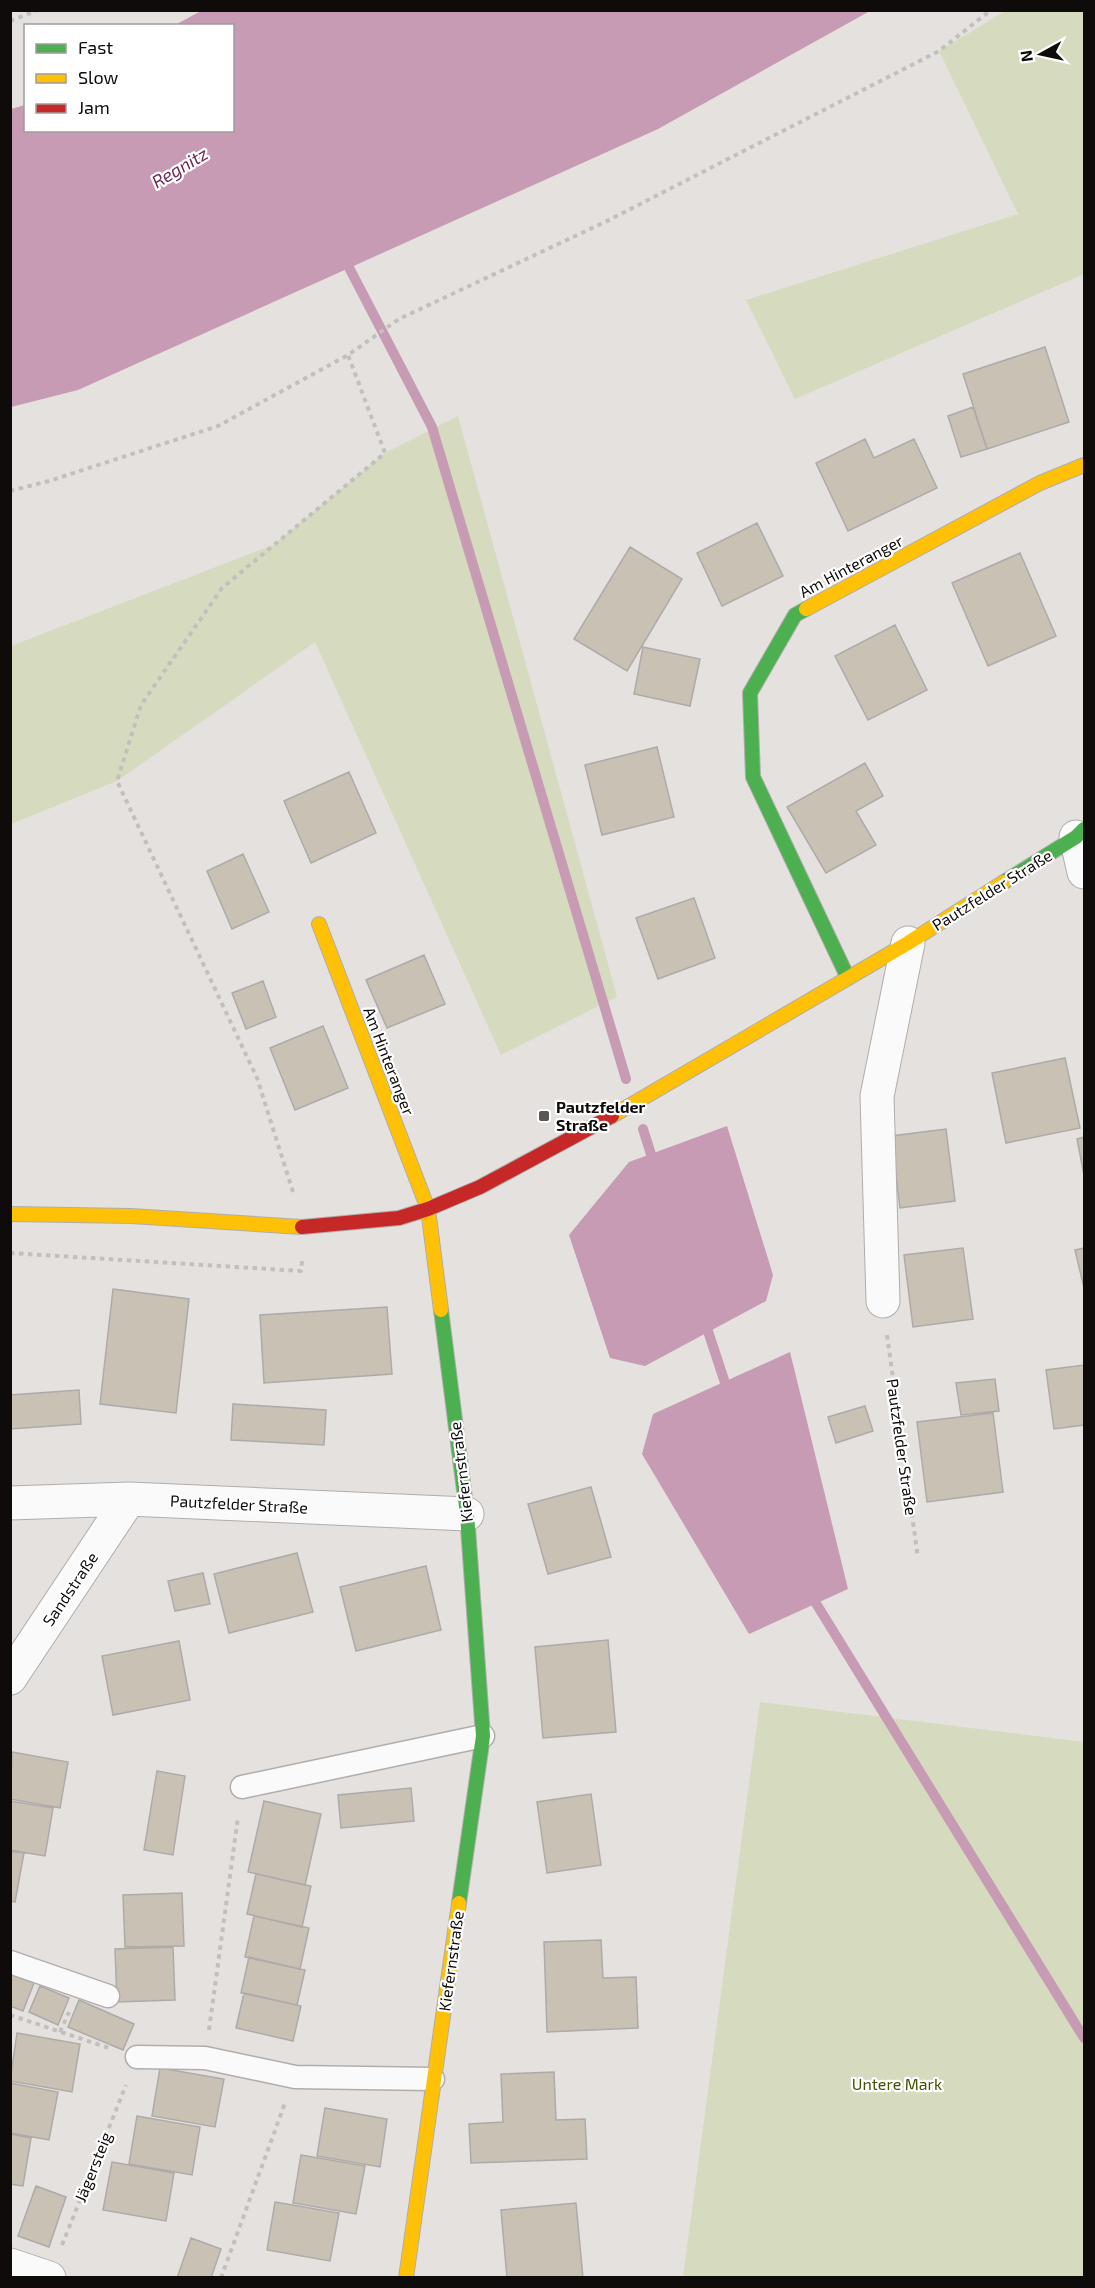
<svg xmlns="http://www.w3.org/2000/svg" width="1095" height="2288" viewBox="0 0 1095 2288" font-family="'Exo 2',sans-serif">
  <style>
    .green { fill: #d6dbbf }
    .water { fill: #c79bb3 }
    .lines { fill: none; stroke-linecap: round; stroke-linejoin: round }
    .stream { stroke: #c79bb3; stroke-width: 10 }
    .building { fill: #c8c1b4; stroke: #adaba9; stroke-width: 1.5 }
    .lane-casing { stroke: #b0adab; stroke-width: 25 }
    .street-casing { stroke: #b0adab; stroke-width: 35 }
    .fast-casing { stroke: #b0adab; stroke-width: 16 }
    .slow-casing { stroke: #b0adab; stroke-width: 16 }
    .jam-casing { stroke: #b0adab; stroke-width: 16 }
    .path { stroke: #c2c0bf; stroke-width: 4; stroke-dasharray: 4.5 4.5; stroke-linecap: butt }
    .lane { stroke: #fbfafa; stroke-width: 22 }
    .street { stroke: #fbfafa; stroke-width: 33 }
    .fast { stroke: #4caf50; stroke-width: 14 }
    .slow { stroke: #ffc107; stroke-width: 14 }
    .jam { stroke: #c62828; stroke-width: 14 }
    .poi-dot { fill: #595655; stroke: #fff; stroke-width: 2 }
    .labels { text-anchor: middle; stroke-width: 4.5; stroke-linejoin: round; paint-order: stroke }
    .street-label { font-size: 16px; fill: #0e0b0a; stroke: #fff }
    .poi-label { font-size: 16px; font-weight: bold; fill: #0e0b0a; stroke: #fff; text-anchor: start }
    .park-label { font-size: 16px; fill: #445103; stroke: #fff }
    .water-label { font-size: 18px; font-style: italic; fill: #722857; stroke: #fff }
  </style>
  <rect width="100%" height="100%" fill="#e5e1df"/>
  <!-- green -->
  <path class="green" d="M1005 11H1084V274L795 399 746 300 1018 214 939 51Z
    M458 416 617 997 501 1055 315 642 117 781 11 824V646L273 545 385 453Z
    M760 1702 1084 1742V2277H683Z"/>
  <!-- water -->
  <path class="water" d="M201 11V10L870 11 658 129 78 390 11 407V109L25 105 26 130H232V26L175 25Z
    M727 1126 773 1275 766 1301 645 1366 610 1358 569 1235 629 1162Z
    M790 1352 848 1589 749 1634 642 1454 653 1414Z"/>
  <g class="lines">
    <!-- stream -->
    <path class="stream" d="M343 256 432 427 626 1079
      M643 1129 655 1167
      M704 1319 729 1395
      M809 1592 1084 2038"/>
  </g>
  <!-- building -->
  <path class="building" d="M1045 347 1069 422 987 449 963 374Z
    M973 407 987 449 961 457 948 416Z
    M865 439 874 458 914 439 937 488 848 531 816 463Z
    M757 523 783 576 722 606 697 553Z
    M630 547 682 579 627 671 574 639Z
    M1020 553 1056 636 988 666 952 583Z
    M895 625 927 690 868 720 835 656Z
    M643 647 700 659 690 706 634 694Z
    M657 747 674 817 602 835 585 765Z
    M865 763 883 796 856 811 876 845 826 873 787 807Z
    M349 772 376 833 311 863 284 801Z
    M243 854 269 912 232 929 207 871Z
    M694 898 715 958 658 979 636 918Z
    M424 955 445 1004 387 1028 366 980Z
    M263 981 276 1017 246 1029 232 993Z
    M323 1026 348 1088 295 1110 270 1048Z
    M1065 1058 1080 1128 1006 1143 992 1073Z
    M946 1129 955 1201 900 1208 891 1136Z
    M1084 1137V1175L1077 1139Z
    M963 1248 973 1319 913 1327 904 1255Z
    M1084 1248V1288L1075 1250Z
    M113 1289 189 1299 176 1413 100 1404Z
    M387 1307 392 1374 264 1383 260 1315Z
    M1084 1365V1425L1054 1429 1046 1370Z
    M995 1379 999 1411 961 1415 956 1383Z
    M79 1390 81 1424 10 1429V1395Z
    M233 1404 326 1410 324 1445 231 1440Z
    M865 1406 873 1431 836 1443 828 1417Z
    M993 1413 1003 1492 927 1502 917 1422Z
    M591 1487 611 1557 548 1574 528 1504Z
    M297 1553 313 1612 229 1633 214 1574Z
    M426 1566 441 1630 356 1651 340 1587Z
    M203 1573 210 1604 175 1611 168 1581Z
    M608 1640 616 1732 543 1738 535 1647Z
    M179 1641 190 1700 113 1715 102 1656Z
    M12 1752 68 1762 60 1808 10 1799Z
    M157 1771 185 1776 173 1855 144 1850Z
    M411 1788 414 1821 341 1828 338 1795Z
    M591 1794 601 1865 547 1873 537 1802Z
    M10 1801 53 1808 45 1856 10 1850Z
    M264 1801 321 1814 305 1885 248 1872Z
    M10 1851 24 1853 15 1902 10 1901Z
    M256 1874 311 1886 302 1927 247 1914Z
    M182 1893 184 1946 125 1947 123 1895Z
    M254 1916 309 1928 300 1969 245 1957Z
    M601 1940 603 1978 636 1977 638 2028 547 2032 544 1942Z
    M173 1947 175 2000 117 2002 115 1949Z
    M249 1957 305 1970 297 2005 241 1993Z
    M10 1974 34 1983 23 2011 10 2006Z
    M40 1986 69 1998 58 2025 29 2012Z
    M244 1993 301 2006 293 2041 236 2028Z
    M79 2000 134 2024 123 2050 68 2027Z
    M17 2033 80 2044 72 2092 10 2081Z
    M160 2068 224 2079 215 2127 152 2116Z
    M554 2072 556 2120 585 2119 587 2159 471 2163 469 2124 503 2122 501 2074Z
    M10 2083 58 2092 49 2140 10 2133Z
    M325 2108 387 2119 380 2167 317 2156Z
    M137 2116 200 2127 192 2175 129 2164Z
    M10 2134 31 2138 23 2186 10 2184Z
    M301 2155 365 2166 356 2214 293 2203Z
    M112 2162 174 2173 166 2221 103 2210Z
    M36 2186 66 2197 49 2247 18 2236Z
    M275 2202 339 2213 330 2261 267 2250Z
    M576 2203 583 2278H507L501 2210Z
    M191 2238 221 2249 211 2278H177Z"/>
  <g class="lines">
    <defs>
      <path id="lane" d="M242 1787 483 1736
        M10 1962 108 1996
        M137 2057 205 2058 295 2077 433 2079"/>
      <path id="street" d="M1076 837 1084 872
        M883 1301 877 1096 908 943
        M10 1503 129 1499 467 1514
        M10 1678 129 1499
        M10 2265 49 2278"/>
      <path id="fast" d="M806 609 795 615 750 693 753 777 848 978
        M1004 882 1076 837 1084 829
        M441 1310 467 1514 483 1736 459 1903"/>
      <path id="slow" d="M806 609 1040 483 1084 465
        M319 924 428 1209 441 1310
        M612 1116 908 943 1004 882
        M10 1214 131 1216 302 1227
        M406 2278 459 1903"/>
      <path id="jam" d="M302 1227 399 1218 428 1209 480 1187 612 1116"/>
    </defs>
    <!-- lane casing -->
    <use href="#lane" class="lane-casing"/>
    <!-- street casing -->
    <use href="#street" class="street-casing"/>
    <!-- fast casing -->
    <use href="#fast" class="fast-casing"/>
    <!-- slow casing -->
    <use href="#slow" class="slow-casing"/>
    <!-- jam casing -->
    <use href="#jam" class="jam-casing"/>
    <!-- path -->
    <path class="path" d="M10 21 38 10
      M10 491 49 481 218 426 348 355 399 319 605 222 939 51 991 10
      M293 1192 257 1078 117 781 141 705 222 588 385 453 348 355
      M10 1253 301 1271 302 1261
      M887 1335 918 1558
      M10 2015 109 2048
      M209 2030 238 1817
      M60 2032 69 2012
      M62 2245 126 2085
      M221 2278 285 2103"/>
    <!-- lane -->
    <use href="#lane" class="lane"/>
    <!-- street -->
    <use href="#street" class="street"/>
    <!-- fast -->
    <use href="#fast" class="fast"/>
    <!-- slow -->
    <use href="#slow" class="slow"/>
    <!-- jam -->
    <use href="#jam" class="jam"/>
  </g>
  <!-- markers -->
  <rect class="poi-dot" x="538" y="1110" width="12" height="12" rx="3"/>
  <g class="labels">
    <!-- street labels -->
    <g class="street-label">
      <text transform="translate(851 566) rotate(-28)" y="6">Am Hinteranger</text>
      <text transform="translate(992 890) rotate(-32)" y="6">Pautzfelder Straße</text>
      <text transform="translate(389 1061) rotate(69)" y="6">Am Hinteranger</text>
      <text transform="translate(902 1447) rotate(82)" y="6">Pautzfelder Straße</text>
      <text transform="translate(461 1472) rotate(-97)" y="6">Kiefernstraße</text>
      <text transform="translate(239 1504) rotate(3)" y="6">Pautzfelder Straße</text>
      <text transform="translate(70 1589) rotate(-56)" y="6">Sandstraße</text>
      <text transform="translate(451 1961) rotate(-82)" y="6">Kiefernstraße</text>
      <text transform="translate(93 2167) rotate(-68)" y="6">Jägersteig</text>
    </g>
    <!-- poi labels -->
    <g class="poi-label">
      <text x="556" y="1113">Pautzfelder<tspan x="556" dy="18">Straße</tspan></text>
    </g>
    <!-- park labels -->
    <g class="park-label">
      <text x="897" y="2090">Untere Mark</text>
    </g>
    <!-- water labels -->
    <g class="water-label">
      <text transform="translate(180 168) rotate(-31)" y="6">Regnitz</text>
    </g>
  </g>
  <!-- border -->
  <rect width="1095" height="2288" fill="none" stroke="#0e0b0a" stroke-width="24"/>
  <!-- legend -->
  <rect x="24" y="24" width="210" height="108" fill="#ffffff" stroke="#9f9d9d" stroke-width="1.5"/>
  <rect x="36" y="44" width="30" height="9" fill="#4caf50" stroke="#9f9d9d" stroke-width="1.5"/>
  <text x="78" y="54" font-size="18" fill="#0e0b0a">Fast</text>
  <rect x="36" y="74" width="30" height="9" fill="#ffc107" stroke="#9f9d9d" stroke-width="1.5"/>
  <text x="78" y="84" font-size="18" fill="#0e0b0a">Slow</text>
  <rect x="36" y="104" width="30" height="9" fill="#c62828" stroke="#9f9d9d" stroke-width="1.5"/>
  <text x="78" y="114" font-size="18" fill="#0e0b0a">Jam</text>
  <!-- north arrow -->
  <g transform="translate(1041 54) rotate(262)" stroke="#ffffff" stroke-width="4.5" paint-order="stroke">
  <path d="M0-4.5L10 22L0 15L-10 22Z" fill="#0e0b0a"/>
  <text y="-9" font-size="16" font-weight="bold" text-anchor="middle" fill="#0e0b0a">N</text>
  </g>
</svg>
